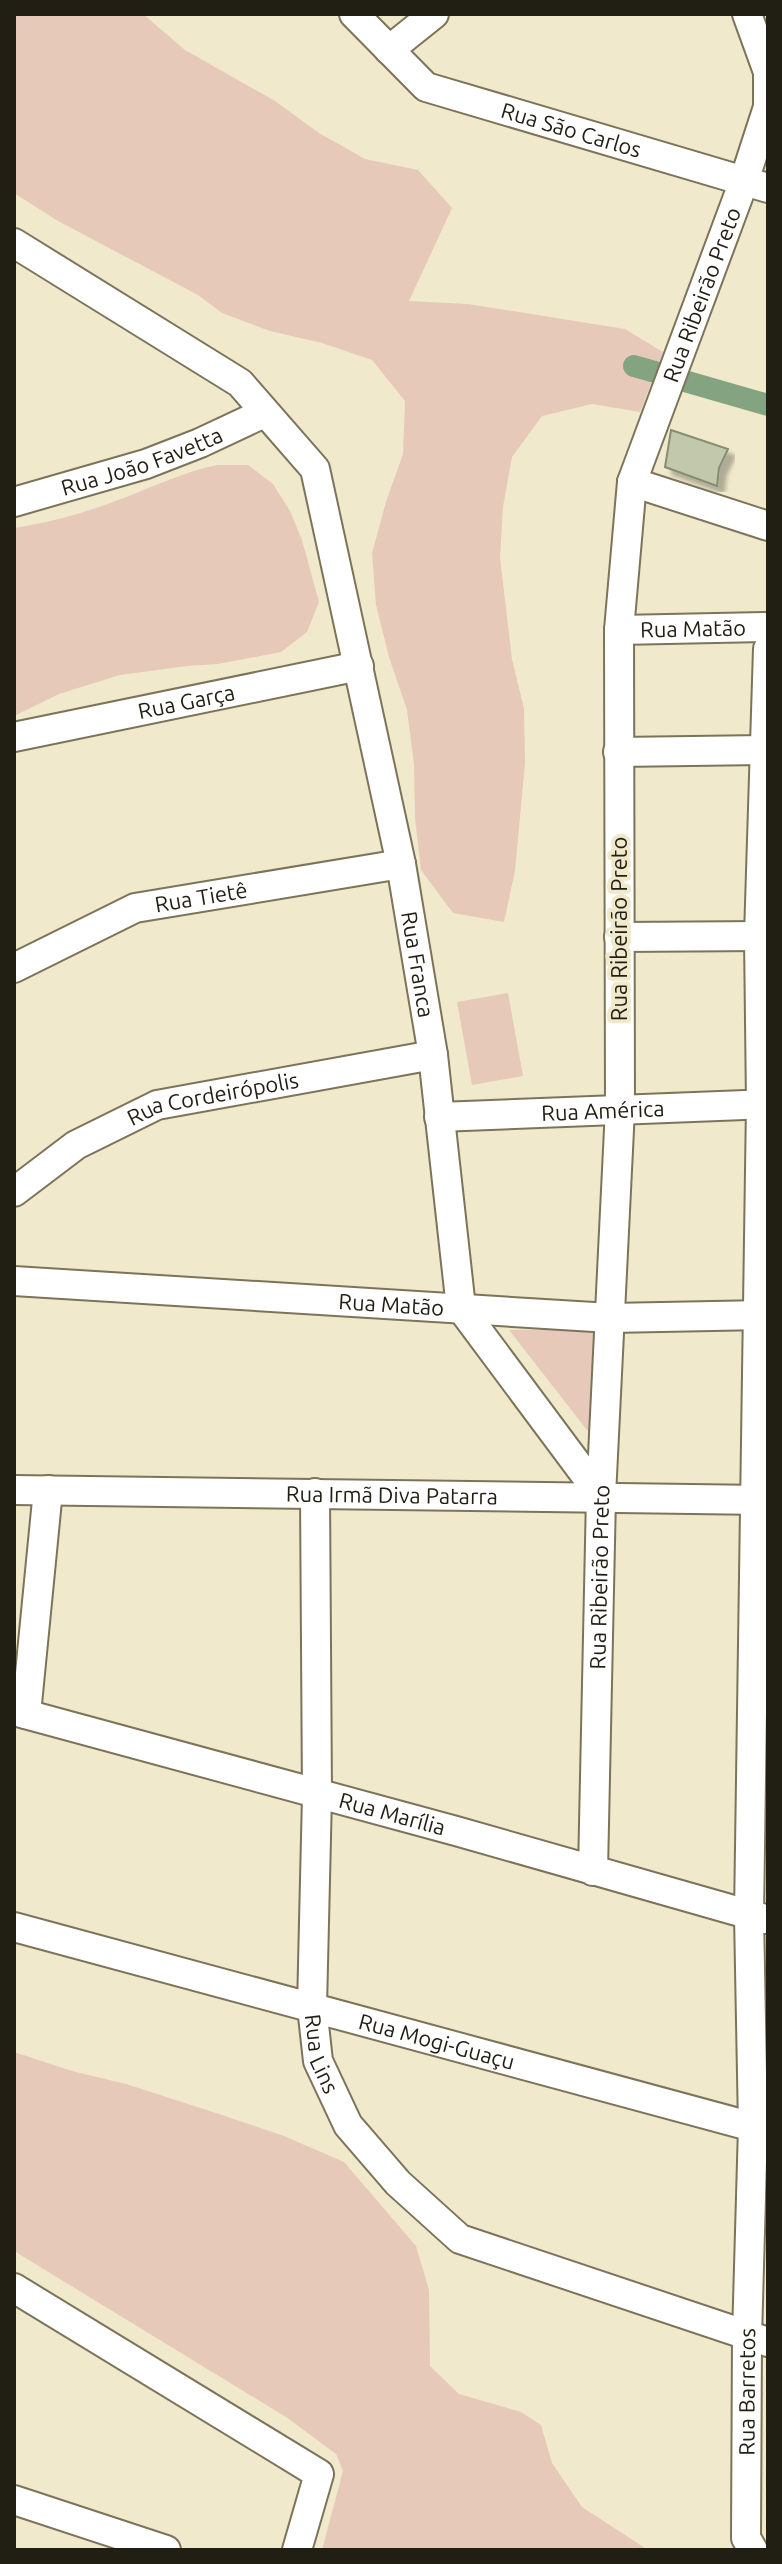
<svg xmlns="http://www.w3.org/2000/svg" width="782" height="2564" viewBox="0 0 782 2564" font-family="Ubuntu,sans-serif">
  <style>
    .green { fill: #e7c9ba }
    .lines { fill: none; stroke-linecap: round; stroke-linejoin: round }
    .canal { stroke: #84a380; stroke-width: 22 }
    .building { fill: #c1c8ab; stroke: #868d72; stroke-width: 2; filter: url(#shadow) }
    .minor-casing { stroke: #7b745a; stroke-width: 32 }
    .minor { stroke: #fff; stroke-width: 28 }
    .labels { text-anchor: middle; stroke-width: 8; stroke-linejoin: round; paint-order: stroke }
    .street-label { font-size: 22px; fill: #211e13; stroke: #f0e9cc }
  </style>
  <defs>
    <filter id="shadow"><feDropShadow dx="7" dy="7" stdDeviation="2" flood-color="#0004"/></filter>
  </defs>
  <rect width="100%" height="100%" fill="#f0e9cc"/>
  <!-- green -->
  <path class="green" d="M14 14H143L185 50 275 101 319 133 365 159 418 170 452 208 409 301 468 304 625 329 663 352 640 412 592 404 542 416 512 457 503 507 500 558 512 659 524 709 525 763 515 871 504 922 453 913 421 870 415 818 414 764 407 710 389 657 376 605 372 553 386 502 403 454 405 401 372 360 322 343 270 331 222 313 198 295 58 221 14 193Z
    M217 465H248L273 484 290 511 302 540 319 602 307 632 281 652 218 664 187 666 120 675 59 694 14 716V528C54 522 91 511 129 496 159 484 185 472 217 465Z
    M508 993 523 1076 472 1085 457 1002Z
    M596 1329 594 1439 509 1330Z
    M14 2052 72 2071 126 2084 222 2115 284 2136 344 2162 416 2246 429 2290 430 2366 459 2394 521 2412 541 2425 552 2463 582 2507 648 2550H322L343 2471 336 2454 286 2417 14 2251Z"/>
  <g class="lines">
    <!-- canal -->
    <path class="canal" d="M634 366 655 372
      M688 382 768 405"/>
  </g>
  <!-- building -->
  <path class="building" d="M671 430 728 449 719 468 717 486 665 467Z"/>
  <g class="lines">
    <defs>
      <g id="minor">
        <path id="s1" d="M354 14 426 87 768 188"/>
        <path d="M389 50 434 14"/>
        <path id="s2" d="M14 243 240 383 315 469 401 864 433 1055 461 1308 601 1496"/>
        <path d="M632 482 768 526"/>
        <path id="s3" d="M14 502 146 464 200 443 264 413"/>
        <path id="s4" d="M619 630 768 627"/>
        <path id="s5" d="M14 737 359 666"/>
        <path d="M618 752 768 750"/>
        <path d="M619 937 768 936"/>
        <path id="s6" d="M14 968 135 908 401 864"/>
        <path id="s7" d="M439 1117 768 1104"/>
        <path id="s8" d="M14 1192 76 1145 157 1105 433 1055"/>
        <path id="s9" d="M14 1281 610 1318 768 1315"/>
        <path id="s10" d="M14 1490 768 1500"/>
        <path id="s11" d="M315 1493 317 1795 312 2007 318 2061 348 2125 398 2183 460 2239 768 2342"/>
        <path id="s12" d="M14 1711 456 1831 765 1919"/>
        <path d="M26 1714 48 1490"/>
        <path id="s13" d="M593 1871 601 1496 620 1109 619 630 632 482 744 181 768 107V72L747 14"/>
        <path id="s14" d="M14 1927 768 2131"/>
        <path d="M14 2288 319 2474 297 2550"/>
        <path d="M14 2500 166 2550"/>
        <path id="s15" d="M753 2550 746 2538 747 2337 753 2127 749 1915 761 1104 759 936 768 649"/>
      </g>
    </defs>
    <!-- minor casing -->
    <use href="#minor" class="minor-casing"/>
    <!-- minor -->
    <use href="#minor" class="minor"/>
  </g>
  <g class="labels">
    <!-- street labels -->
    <g class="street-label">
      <text dy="8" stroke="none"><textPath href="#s1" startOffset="254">Rua São Carlos</textPath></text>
      <text dy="8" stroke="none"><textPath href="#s13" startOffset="1590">Rua Ribeirão Preto</textPath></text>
      <text dy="8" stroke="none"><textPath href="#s3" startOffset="134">Rua João Favetta</textPath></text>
      <text dy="8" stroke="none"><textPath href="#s4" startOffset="74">Rua Matão</textPath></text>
      <text dy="8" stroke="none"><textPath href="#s5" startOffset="176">Rua Garça</textPath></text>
      <text dy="8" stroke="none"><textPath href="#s6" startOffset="202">Rua Tietê</textPath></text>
      <text transform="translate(619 929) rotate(-90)" y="8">Rua Ribeirão Preto</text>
      <text dy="8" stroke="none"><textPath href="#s2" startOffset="886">Rua Franca</textPath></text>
      <text dy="8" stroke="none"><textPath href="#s8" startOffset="224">Rua Cordeirópolis</textPath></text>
      <text dy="8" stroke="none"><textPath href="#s7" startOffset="164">Rua América</textPath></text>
      <text dy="8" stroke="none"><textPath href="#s9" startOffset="378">Rua Matão</textPath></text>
      <text dy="8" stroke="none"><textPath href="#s10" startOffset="378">Rua Irmã Diva Patarra</textPath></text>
      <text dy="8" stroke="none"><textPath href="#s13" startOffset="294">Rua Ribeirão Preto</textPath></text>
      <text dy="8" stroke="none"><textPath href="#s12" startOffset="392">Rua Marília</textPath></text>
      <text dy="8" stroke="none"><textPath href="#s14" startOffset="438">Rua Mogi-Guaçu</textPath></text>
      <text dy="8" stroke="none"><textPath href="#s11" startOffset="562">Rua Lins</textPath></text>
      <text dy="8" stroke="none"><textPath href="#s15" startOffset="160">Rua Barretos</textPath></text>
    </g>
  </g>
  <!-- border -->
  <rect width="782" height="2564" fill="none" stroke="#211e13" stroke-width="32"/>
</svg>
